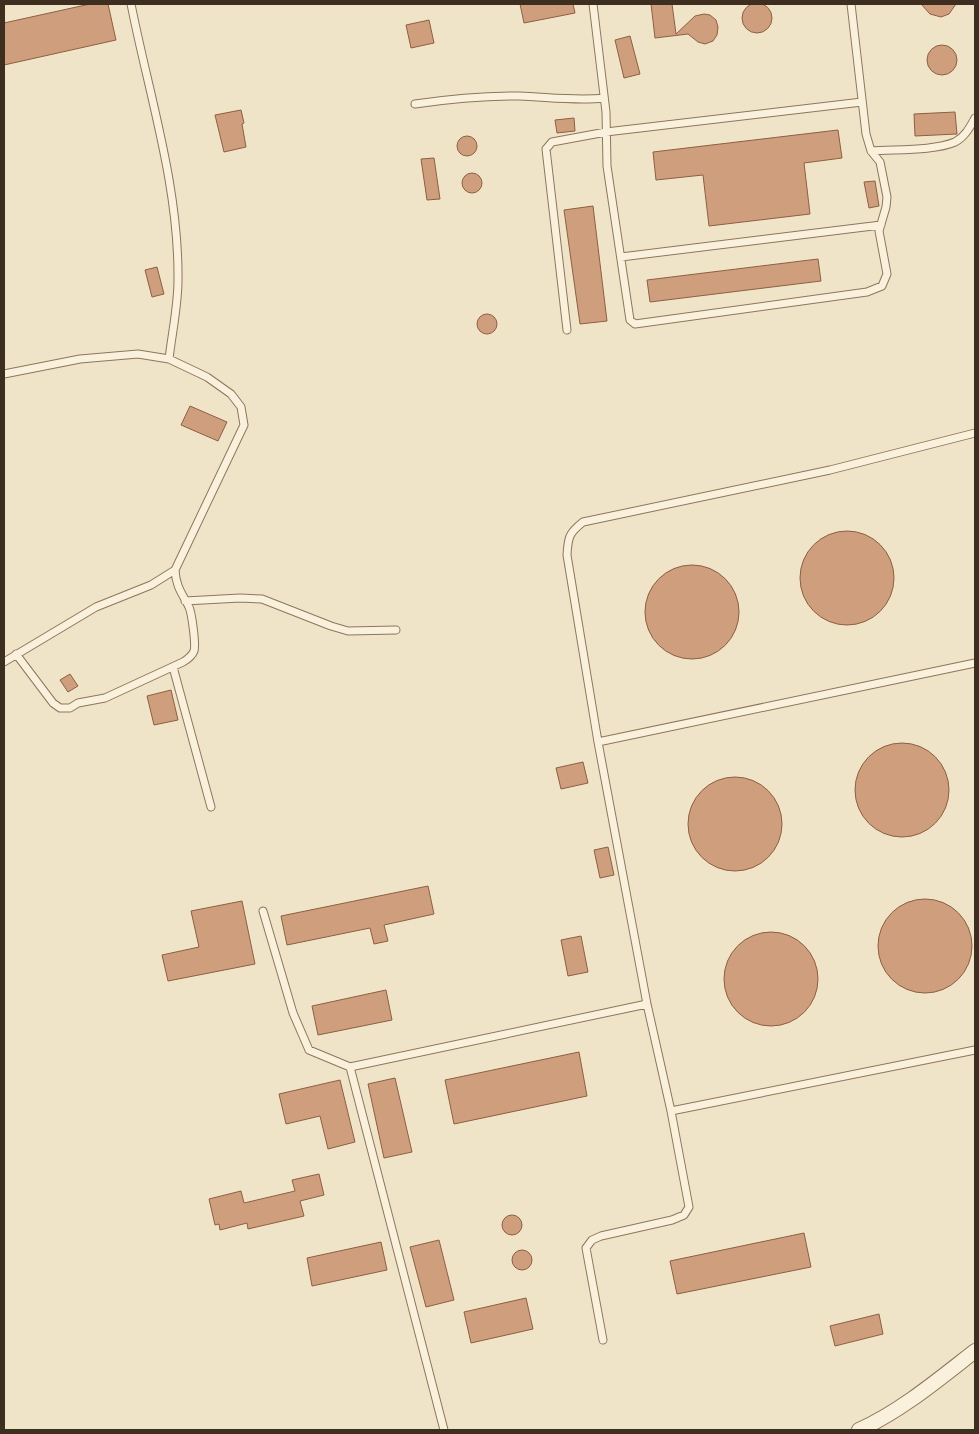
<svg xmlns="http://www.w3.org/2000/svg" width="979" height="1434" viewBox="0 0 979 1434" font-family="'IBM Plex Serif',serif">
  <style>
    .building { fill: #cf9f7d; stroke: #8d5f41 }
    .lines { fill: none; stroke-linecap: round; stroke-linejoin: round }
    .service-casing { stroke: #8d765c; stroke-width: 9 }
    .minor-casing { stroke: #8d765c; stroke-width: 16 }
    .service { stroke: #faf1dc; stroke-width: 7 }
    .minor { stroke: #faf1dc; stroke-width: 14 }
  </style>
  <rect width="100%" height="100%" fill="#f0e4c8"/>
  <!-- building -->
  <path class="building" d="M742 18a15 15 0 1 1 30 0a15 15 0 1 1-30 0Z
    M90 4H108L116 40 4 65V23Z
    M520 4H573L575 13 524 23Z
    M651 4H672L676 34 695 16 704 14 710 15 716 20 718 27 717 35 713 41 705 44 698 42 688 34 655 38Z
    M921 4H956L949 14 941 17 930 14Z
    M429 20 434 43 411 48 406 25Z
    M630 36 640 74 624 78 615 40Z
    M927 60a15 15 0 1 1 30 0a15 15 0 1 1-30 0Z
    M241 110 244 123 242 124 246 147 224 152 215 115Z
    M955 112 957 134 915 136 914 114Z
    M574 118 575 131 557 133 555 120Z
    M838 130 842 158 804 163 810 214 709 226 703 175 656 180 653 152Z
    M457 146a10 10 0 1 1 20 0a10 10 0 1 1-20 0Z
    M434 158 440 199 427 200 421 159Z
    M462 183a10 10 0 1 1 20 0a10 10 0 1 1-20 0Z
    M875 181 879 206 869 208 864 182Z
    M593 206 607 321 580 324 564 210Z
    M818 259 821 281 650 302 647 280Z
    M157 267 164 294 152 297 145 270Z
    M477 324a10 10 0 1 1 20 0a10 10 0 1 1-20 0Z
    M190 406 227 422 218 441 181 425Z
    M800 578a47 47 0 1 1 94 0a47 47 0 1 1-94 0Z
    M645 612a47 47 0 1 1 94 0a47 47 0 1 1-94 0Z
    M70 674 78 686 68 692 60 680Z
    M171 690 178 720 154 725 147 696Z
    M855 790a47 47 0 1 1 94 0a47 47 0 1 1-94 0Z
    M583 762 588 783 561 789 556 768Z
    M688 824a47 47 0 1 1 94 0a47 47 0 1 1-94 0Z
    M608 847 614 875 600 878 594 850Z
    M428 886 434 914 384 925 388 941 374 944 370 928 287 945 281 916Z
    M878 946a47 47 0 1 1 94 0a47 47 0 1 1-94 0Z
    M242 901 255 964 168 981 162 955 199 947 191 911Z
    M724 979a47 47 0 1 1 94 0a47 47 0 1 1-94 0Z
    M581 936 588 972 568 976 561 940Z
    M386 990 392 1020 318 1035 312 1006Z
    M579 1052 587 1096 454 1124 445 1080Z
    M395 1078 412 1152 384 1158 368 1084Z
    M340 1080 355 1142 328 1149 320 1116 286 1124 279 1094Z
    M319 1174 324 1195 300 1201 304 1216 248 1229 247 1223 220 1230 219 1224 215 1225 209 1199 241 1191 244 1203 295 1191 292 1180Z
    M502 1225a10 10 0 1 1 20 0a10 10 0 1 1-20 0Z
    M804 1233 811 1267 677 1294 670 1261Z
    M439 1240 454 1300 426 1307 410 1247Z
    M381 1242 387 1270 312 1286 307 1258Z
    M512 1260a10 10 0 1 1 20 0a10 10 0 1 1-20 0Z
    M526 1298 533 1329 471 1343 464 1312Z
    M879 1314 883 1334 835 1346 830 1326Z"/>
  <g class="lines">
    <defs>
      <path id="service" d="M131 4C149 95 179 186 178 280 178 306 172 333 169 359
        M593 4 606 112 607 166 630 320 635 324 867 292 882 286 887 274 879 231 886 207 887 197 880 162 871 151 866 134 851 4
        M415 104C450 99 484 96 519 96 548 97 576 101 604 98
        M871 151C895 149 934 151 955 142 965 137 970 127 975 118
        M621 257 881 225
        M567 330 546 149 552 142 606 132 862 102
        M4 374 80 359 138 354 169 359 207 377 231 394 241 407 244 425 175 570C176 587 182 593 189 607 192 614 196 645 194 651 192 656 188 659 183 662L105 698 78 703 70 708H60L53 703 16 654
        M185 601 240 598 262 599 331 626 348 631 396 630
        M4 662 96 607 151 585 175 570
        M173 667 211 807
        M598 742 975 663
        M263 911 293 1013 309 1050 350 1067 444 1430
        M350 1067 647 1004
        M671 1111 975 1050
        M603 1340 586 1248 592 1240 601 1236 672 1220 684 1215 689 1207 671 1111 647 1004 598 742 567 555C568 537 569 533 583 522L830 470 975 433"/>
      <path id="minor" d="M859 1430C901 1411 939 1379 975 1351"/>
    </defs>
    <!-- service casing -->
    <use href="#service" class="service-casing"/>
    <!-- minor casing -->
    <use href="#minor" class="minor-casing"/>
    <!-- service -->
    <use href="#service" class="service"/>
    <!-- minor -->
    <use href="#minor" class="minor"/>
  </g>
  <!-- border -->
  <rect width="979" height="1434" fill="none" stroke="#3d2e20" stroke-width="10"/>
</svg>
